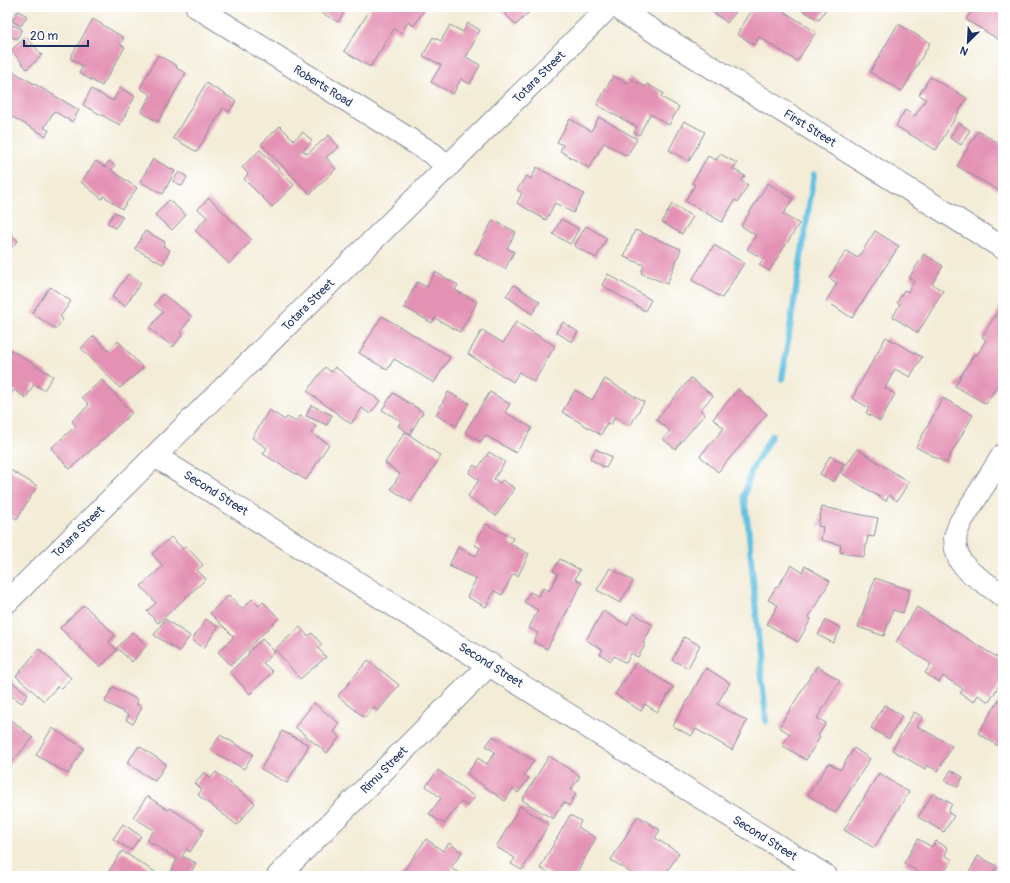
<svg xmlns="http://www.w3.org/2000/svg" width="1010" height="883" viewBox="0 0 1010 883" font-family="Pangolin,sans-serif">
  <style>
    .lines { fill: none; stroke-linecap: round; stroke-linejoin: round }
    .stream { stroke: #64c1e2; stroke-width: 6 }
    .building { fill: #e492b4 }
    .minor-casing { stroke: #878e9a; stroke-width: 24 }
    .minor { stroke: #fff; stroke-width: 22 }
    .labels { text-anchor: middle; stroke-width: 3; stroke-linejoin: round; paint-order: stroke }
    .street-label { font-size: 12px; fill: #1b2f5e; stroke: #fff }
  </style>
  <rect width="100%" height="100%" fill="#fff"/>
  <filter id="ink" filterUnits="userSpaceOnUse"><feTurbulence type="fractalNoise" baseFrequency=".025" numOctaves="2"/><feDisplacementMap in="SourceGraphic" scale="8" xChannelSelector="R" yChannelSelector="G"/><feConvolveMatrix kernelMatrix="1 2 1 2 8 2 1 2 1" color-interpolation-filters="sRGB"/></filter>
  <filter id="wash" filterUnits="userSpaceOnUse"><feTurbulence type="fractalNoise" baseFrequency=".012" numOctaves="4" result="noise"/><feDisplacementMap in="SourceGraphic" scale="16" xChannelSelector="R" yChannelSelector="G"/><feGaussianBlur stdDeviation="0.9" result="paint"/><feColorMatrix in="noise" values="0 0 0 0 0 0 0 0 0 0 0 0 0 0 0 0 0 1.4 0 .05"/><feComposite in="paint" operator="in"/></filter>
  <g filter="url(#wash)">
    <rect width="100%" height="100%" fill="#f3ecd7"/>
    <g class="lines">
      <!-- stream -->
      <path class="stream" d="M782 379 814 174
        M766 721 748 525 744 496 752 469 772 435"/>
    </g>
    <g id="blocks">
      <!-- building -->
      <path class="building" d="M7 7H13L10 13 7 11Z
        M323 7H346L347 8 338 22 320 12Z
        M372 7H426L414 26 408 22 401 33 394 29 370 67 344 51Z
        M498 7H534L516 25Z
        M707 7H740L727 23Z
        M754 7H777L816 32 797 61 759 37 754 45 737 34Z
        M797 7H827L819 20Z
        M974 7H994L1003 12V42L966 20Z
        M18 11 27 16 21 26 12 21Z
        M93 19 124 38 120 44 125 47 102 86 79 73 83 66 70 58Z
        M468 23 480 30 466 57 480 65 470 84 461 79 453 94 431 82 441 65 423 56 433 37 441 41 450 25 463 32Z
        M898 24 930 43 902 91 870 72Z
        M12 25 22 29 17 39 7 35Z
        M26 37 42 55 27 69 11 50Z
        M158 55 177 66 176 68 186 73 158 122 141 112 151 95 140 88Z
        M7 68 79 110 72 122 54 111 44 128 49 130 46 136 7 114Z
        M613 76 627 83 629 78 646 87 647 84 663 93 661 97 679 107 669 125 650 114 639 135 634 132 637 127 597 105Z
        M930 77 967 98 936 150 896 126 905 110 915 116 926 99 919 95Z
        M206 83 236 101 229 112 223 108 197 152 173 138Z
        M120 88 135 96 120 125 83 105 91 89 113 101Z
        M599 117 637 139 627 156 604 143 589 168 560 151 563 145 557 142 570 119 591 131Z
        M684 121 705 132 689 161 669 150Z
        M959 123 970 130 961 145 950 138Z
        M280 126 294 140 303 132 312 141 303 150 307 154 329 135 339 147 326 157 336 169 310 194 261 144Z
        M978 131 1003 146V193L957 166Z
        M260 150 294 185 272 207 244 179 248 174 242 167Z
        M720 154 737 163 733 169 745 176 741 181 748 185 738 202 735 200 722 222 685 201 695 185 692 183 708 156 716 160Z
        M153 159 175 171 163 194 140 182Z
        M96 161 105 167 109 161 115 166 111 170 137 188 122 209 104 196 102 199 81 182Z
        M537 167 584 194 573 213 555 203 546 220 517 203 522 193 517 190 526 176 531 179Z
        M179 172 187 177 182 186 173 181Z
        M768 183 793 199 783 214 799 224 769 271 759 265 763 259 747 249 756 235 741 226Z
        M209 198 252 240 229 264 195 230 207 217 198 209Z
        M169 200 186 215 172 230 155 215Z
        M672 204 693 217 682 234 662 222Z
        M115 212 123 217 115 228 107 223Z
        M561 219 579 229 570 244 553 234Z
        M493 220 516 232 507 248 514 252 505 269 475 253Z
        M586 226 607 238 596 258 574 246Z
        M7 230 18 241 7 252Z
        M635 230 681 249 667 284 641 273 644 265 624 257Z
        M145 231 165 242 163 246 170 250 163 264 135 249Z
        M875 231 899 246 852 318 826 301 837 283 829 278 846 251 858 258Z
        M714 245 744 263 722 298 692 280Z
        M924 254 943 266 932 284 943 291 918 333 893 317 900 304 897 303 904 290 908 292 914 281 909 278Z
        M435 272 458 285 455 290 477 302 460 332 435 318 432 323 404 307 417 282 427 287Z
        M128 274 141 283 125 306 112 297Z
        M608 274 651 300 645 311 602 285Z
        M514 285 540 302 532 314 506 296Z
        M50 287 71 301 60 317 63 319 56 329 32 313Z
        M163 294 192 317 180 332 183 334 173 347 149 328 163 312 154 305Z
        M1000 308 1003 310V364L1000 369 1003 371V376L986 404 955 386 974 354 977 355 986 340 982 337Z
        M382 316 450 357 434 383 394 359 387 370 359 353Z
        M516 322 555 346 534 382 519 372 513 382 468 354 482 330 503 343Z
        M563 322 578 332 572 342 556 332Z
        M94 336 108 351 118 341 143 368 120 388 81 348Z
        M886 337 922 357 910 377 895 369 885 388 895 394 880 421 866 413 869 408 852 398Z
        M9 349 53 376 44 390 34 384 26 398 14 390 8 399 7 398V353Z
        M325 367 331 372 335 367 380 401 370 414 362 408 351 424 307 391Z
        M691 378 713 396 700 410 705 414 675 449 663 439 670 431 656 419Z
        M605 379 644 402 630 426 615 417 611 425 607 423 601 435 562 412 575 390 592 400Z
        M102 380 132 413 70 469 51 448 76 426 72 421 89 405 82 397Z
        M738 389 767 414 718 472 700 456 724 428 713 419Z
        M448 392 469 403 456 426 436 415Z
        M490 392 510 404 505 412 532 428 516 453 485 435 481 442 465 432Z
        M393 393 423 412 410 434 398 426 401 421 382 410Z
        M943 398 973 415 946 463 916 447Z
        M311 405 332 415 327 425 306 416Z
        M269 410 285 420 287 417 296 422 300 416 316 426 311 433 329 444 306 480 263 454 267 448 252 438Z
        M405 432 441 456 411 502 391 489 400 474 385 463Z
        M596 449 612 457 606 468 590 459Z
        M857 449 909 482 897 501 889 495 886 501 841 473Z
        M489 452 505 462 494 479 500 483 502 480 515 488 496 516 468 496 479 480 469 473 474 465 478 468Z
        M830 456 844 464 834 482 820 474Z
        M7 468 37 486 17 519 7 513Z
        M822 507 878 518 874 537 868 536 864 557 840 552 841 545 821 540 823 527 818 526Z
        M485 524 513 538 510 544 529 554 518 576 513 574 502 595 494 591 486 607 467 597 476 579 449 566 458 547 476 556 480 548 475 545Z
        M171 537 183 549 186 546 203 565 197 570 206 579 158 623 147 611 156 603 141 586 163 566 152 554Z
        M560 559 580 570 575 579 582 583 547 649 534 642 538 633 529 628 538 610 524 602 530 592 538 596 543 588 549 591 558 574 553 571Z
        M791 565 802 572 805 566 830 581 809 617 811 619 798 642 767 624 778 605 768 600 776 587 777 588Z
        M610 568 633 581 620 603 597 590Z
        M875 578 910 590 903 613 893 610 884 636 858 627Z
        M229 595 242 609 252 599 259 606 263 602 279 618 231 665 218 652 234 637 210 613Z
        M84 605 115 635 109 642 117 650 100 667 60 628Z
        M917 607 1003 661V679L989 702 978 695 974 702 960 693 963 689 943 676 939 682 925 673 931 664 896 642Z
        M603 611 627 625 633 613 653 625 643 643 646 644 638 657 631 653 626 663 614 656 611 661 600 654 603 650 586 640Z
        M165 619 190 636 179 651 154 635Z
        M206 619 218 627 204 648 192 640Z
        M826 620 841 628 833 643 818 635Z
        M300 627 308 636 312 633 322 645 318 648 326 657 300 679 275 649Z
        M132 632 147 645 132 662 117 648Z
        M684 637 700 645 688 668 672 660Z
        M262 639 275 652 263 663 273 672 250 694 230 672 249 654 248 652Z
        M39 649 71 678 62 688 59 685 44 701 16 676Z
        M368 660 399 685 378 711 373 707 365 718 338 696Z
        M636 663 673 687 657 712 645 704 641 711 615 694Z
        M817 666 840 681 817 718 826 723 818 736 820 737 806 760 782 745 790 734 779 727Z
        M706 668 730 683 717 704 747 721 732 750 696 729 691 736 673 726Z
        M7 678 28 694 22 703 7 693Z
        M113 687 138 700 136 704 142 707 133 724 126 720 129 715 105 702Z
        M1003 694V749L978 733Z
        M314 703 340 724 334 732 340 737 327 753 295 727Z
        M884 705 902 716 889 739 871 728Z
        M914 712 923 717 917 726 952 746 938 771 927 765 925 769 892 750Z
        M7 716 33 738 9 765 7 764Z
        M52 728 84 748 68 774 36 755Z
        M282 731 309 745 287 783 261 769Z
        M220 735 253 754 244 769 211 750Z
        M493 736 534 761 524 775 529 778 518 793 513 789 505 801 467 774 478 758 487 764 495 752 486 746Z
        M139 746 166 764 155 781 127 763Z
        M854 748 870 759 835 813 808 795 829 763 840 770Z
        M549 756 580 776 571 790 576 794 569 806 564 802 553 819 522 800Z
        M438 770 475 797 467 806 461 802 444 824 429 814 441 798 426 786Z
        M951 770 963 777 958 787 945 780Z
        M204 772 211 778 216 772 255 803 237 825 198 795 202 789 195 784Z
        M879 773 909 792 874 848 844 830Z
        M933 793 952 804 948 812 954 816 944 832 918 817Z
        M147 796 168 810 170 808 204 830 190 852 187 849 182 856 196 863 189 876H179L171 872 177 859 147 840 154 830 133 817Z
        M520 806 549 824 522 870 511 864 515 858 496 847Z
        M570 815 581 821 578 827 596 838 575 876H554L540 868Z
        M638 816 660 830 655 838 679 853 664 876H636L611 860Z
        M123 824 141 836 131 850 113 839Z
        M426 839 443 851 449 843 462 852 451 868 463 876H400Z
        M918 839 932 847 936 841 948 848 945 855 952 860 942 876H925L904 863Z
        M122 851 161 876H106Z
        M978 856 997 866 991 876H967Z"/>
    </g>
  </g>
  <g filter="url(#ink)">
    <use href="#blocks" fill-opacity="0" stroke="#878e9a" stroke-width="1"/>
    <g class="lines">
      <defs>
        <path id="minor" d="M197 7 433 154 448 167
          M618 7 626 14 1003 248
          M1003 455 960 523 955 537 956 549 960 561 970 572 1003 596
          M155 456 826 876
          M7 602 609 7
          M278 876 490 664"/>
      </defs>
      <!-- minor casing -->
      <use href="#minor" class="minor-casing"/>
      <!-- minor -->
      <use href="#minor" class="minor"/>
    </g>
  </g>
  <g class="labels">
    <!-- street labels -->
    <g class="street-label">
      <text transform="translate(539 77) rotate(-45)" y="4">Totara Street</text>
      <text transform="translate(323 86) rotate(32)" y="4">Roberts Road</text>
      <text transform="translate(810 128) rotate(32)" y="4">First Street</text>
      <text transform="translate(308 305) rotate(-45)" y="4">Totara Street</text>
      <text transform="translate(216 493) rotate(32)" y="4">Second Street</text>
      <text transform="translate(78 532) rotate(-45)" y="4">Totara Street</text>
      <text transform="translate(491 665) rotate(32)" y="4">Second Street</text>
      <text transform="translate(384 770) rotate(-45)" y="4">Rimu Street</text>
      <text transform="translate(765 838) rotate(32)" y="4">Second Street</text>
    </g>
  </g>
  <!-- margin -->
  <rect width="1010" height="883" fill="none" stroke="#fff" stroke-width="24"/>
  <!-- north arrow -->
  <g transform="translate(968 42) rotate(204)" stroke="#ffffff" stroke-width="3" paint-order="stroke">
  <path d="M0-3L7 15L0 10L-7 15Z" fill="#1b2f5e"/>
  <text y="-6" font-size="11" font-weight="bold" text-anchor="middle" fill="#1b2f5e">N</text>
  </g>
  <!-- scale -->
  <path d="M24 40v6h64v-6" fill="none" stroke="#1b2f5e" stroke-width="2"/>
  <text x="30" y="40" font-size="12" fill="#1b2f5e" stroke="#ffffff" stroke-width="3" paint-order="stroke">20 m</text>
</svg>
